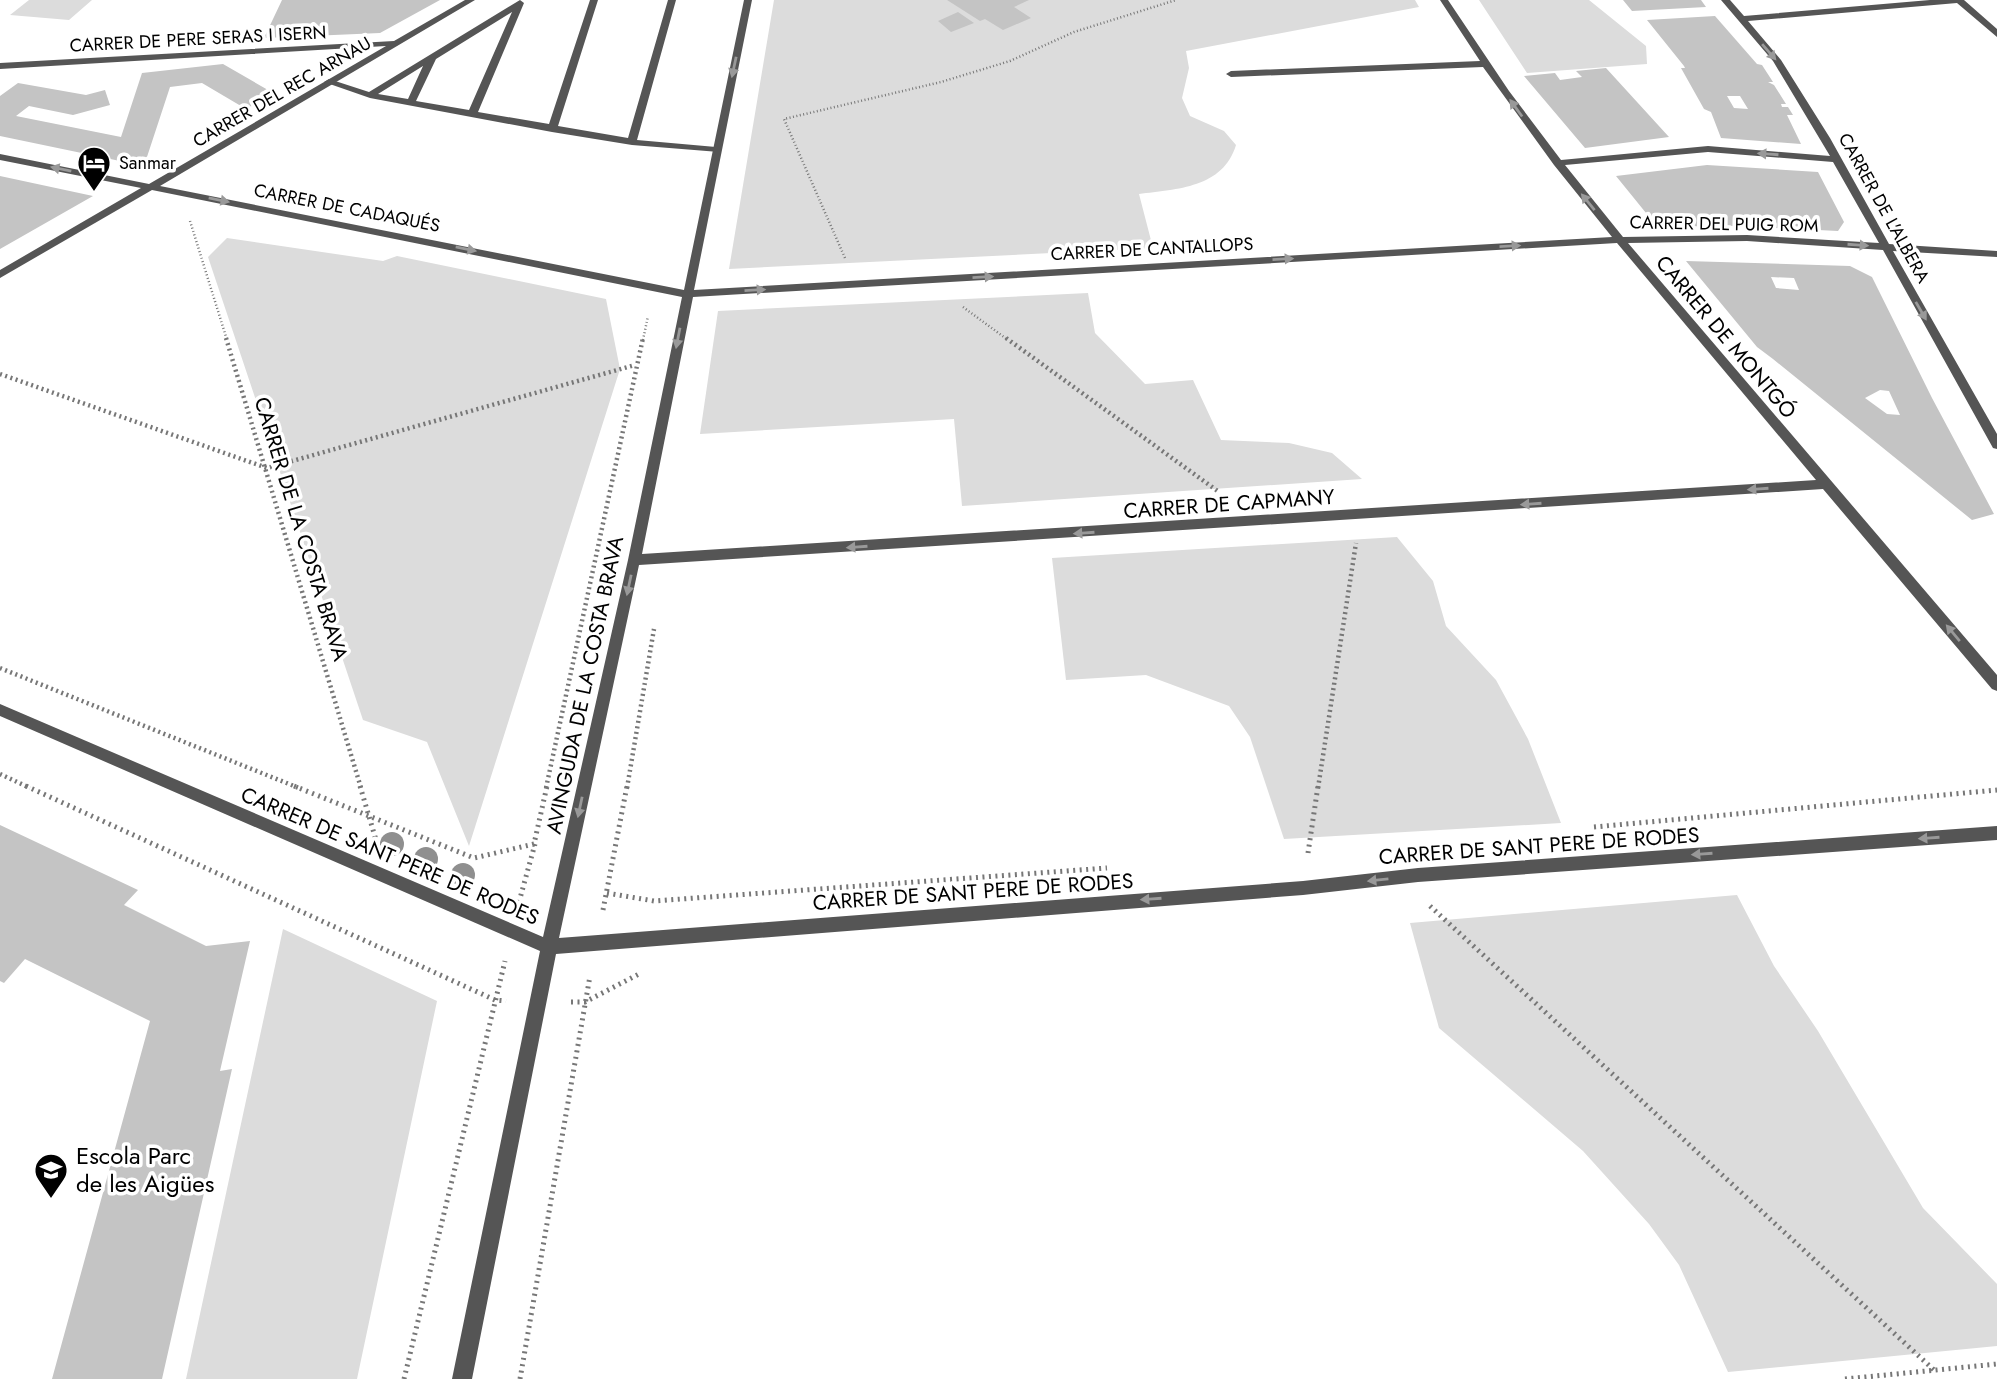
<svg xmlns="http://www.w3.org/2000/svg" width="1997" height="1379" viewBox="0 0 1997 1379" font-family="Jost,sans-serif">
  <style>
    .green { fill: #dcdcdc }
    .building { fill: #c4c4c4; fill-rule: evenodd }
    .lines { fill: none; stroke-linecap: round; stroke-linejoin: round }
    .path-far2 { stroke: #777; stroke-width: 2.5; stroke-dasharray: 1 2.5; stroke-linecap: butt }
    .path-far1 { stroke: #777; stroke-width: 4.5; stroke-dasharray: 2 3.5; stroke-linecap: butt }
    .path { stroke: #777; stroke-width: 5; stroke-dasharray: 2 4.5; stroke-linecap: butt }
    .lane { fill: #555; fill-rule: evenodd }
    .street { fill: #555; fill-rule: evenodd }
    .tree { fill: #8f8f8f }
    .oneway { fill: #999 }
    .labels { text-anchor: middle; stroke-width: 7; stroke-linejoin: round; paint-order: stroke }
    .far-street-label { font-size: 18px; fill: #000; stroke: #fff }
    .far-poi-label { font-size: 18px; fill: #000; stroke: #fff; text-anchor: start }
    .street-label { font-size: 21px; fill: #000; stroke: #fff }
    .near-poi-label { font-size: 24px; fill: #000; stroke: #fff; text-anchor: start }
  </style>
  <rect width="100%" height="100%" fill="#fff"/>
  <!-- green -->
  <path class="green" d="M29 0H92L69 20 10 15Z
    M774 0H1415L1419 7 1186 51 1189 68 1182 98 1190 116 1224 131 1236 145C1223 188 1177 189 1139 194L1153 248 729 269Z
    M1479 0H1589L1646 46 1647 64 1527 73Z
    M227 238 383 261 397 256 606 299 620 369 469 846 427 742 363 720 208 257Z
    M1088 293 1095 333 1145 384 1193 380 1221 440 1289 443 1332 453 1362 479 962 506 954 419 700 434 718 311Z
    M1397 537 1433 581 1446 626 1496 680 1528 739 1561 823 1284 839 1250 737 1229 706 1146 675 1066 680 1052 558Z
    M1737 895 1774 966 1818 1031 1923 1208 1997 1284V1346L1728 1372 1679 1265 1649 1224 1583 1151 1439 1028 1410 923Z
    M283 929 437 1001 357 1379H186Z"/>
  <!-- building -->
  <path class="building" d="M282 0H440L380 33 264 38Z
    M947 0H1029L1014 7 1031 18 1003 30 985 19 980 21Z
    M1623 0H1701L1706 7 1632 11Z
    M958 12 974 23 951 32 938 21Z
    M1715 16 1757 64 1762 65 1773 82H1768L1774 85 1786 104H1781L1782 107H1788L1793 115H1787L1801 144 1721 138 1711 112 1704 109 1681 68H1685L1684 66 1647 20ZM1727 96H1740L1748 109 1734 108Z
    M223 64 275 94 246 109 202 83 170 87 144 166 0 136V96L18 83 86 95 105 90 110 105 73 115 29 106 16 116 121 137 142 73Z
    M1606 68 1669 137 1585 148 1524 76 1555 73 1560 80 1582 77 1576 71Z
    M1707 165 1818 172 1844 222 1838 231 1714 225 1659 229 1616 176Z
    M0 176 93 196 0 249Z
    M1686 261 1850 266 1872 277 1932 398 1994 514 1972 520 1773 359 1757 347ZM1771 277 1794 278 1799 290 1776 288ZM1880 390 1889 391 1900 415 1887 414 1865 398Z
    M0 825 138 890 124 905 206 946 250 941 220 1071 232 1069 162 1379H52L150 1021 25 959 4 983 0 981Z"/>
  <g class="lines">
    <!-- path-far2 -->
    <path class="path-far2" d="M190 221 227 340
      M845 258 784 119 941 82 1010 61 1074 32 1176 0
      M963 307 1008 340
      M643 340 648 316"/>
    <!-- path-far1 -->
    <path class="path-far1" d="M226 338 361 788
      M1006 338 1219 492
      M0 374 267 468 635 365
      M0 668 299 788
      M0 774 30 788
      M546 788 643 338
      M627 788 654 629
      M1318 788 1356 543"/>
    <!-- path -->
    <path class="path" d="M26 786 495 1000 506 1001
      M294 786 474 858 534 844 547 786
      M360 786 376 840
      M1594 827 1997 790
      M1308 853 1318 786
      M607 893 654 901 1107 868
      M519 902 535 844
      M1430 906 1934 1370
      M603 910 627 786
      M571 1002H585L639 974
      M404 1379 505 961
      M520 1379 590 976
      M1845 1379 1997 1364"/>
    <!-- lane -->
    <path class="lane" d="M520 0 524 3 478 112 549 124 590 0H598L558 126 628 138 668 0H676L637 140 716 147 721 150 719 152 632 145 552 132 370 98 324 82 329 79 369 92ZM512 12 469 110 416 101 436 59ZM423 66 408 99 378 94Z"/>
    <!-- street -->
    <path class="street" d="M465 0H475L160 186 684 290 744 0H752L694 290 1612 237 1554 165 1483 67 1231 77 1226 74 1231 71 1480 61 1440 0H1448L1509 91 1561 160 1708 146 1830 156 1773 61 1721 0H1730L1744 16 1930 0H1964L1997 29V37L1957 3 1748 21 1781 60 1830 138 1889 244 1997 251V257L1893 251 1997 434V449L1993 448 1883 250 1747 241 1628 243 1997 675V691L1992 689 1823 489 639 565 559 938 1303 881 1418 868 1997 826V840L1418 882 1303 895 556 954 472 1379H452L540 951 0 716V704L543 937 628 560 682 297 152 190 0 278V270L141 188 0 160V154L149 184 386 46 0 69V63L394 41ZM1708 152 1833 162 1879 243 1747 235 1623 237 1565 165ZM1617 243 1816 480 642 554 693 297Z"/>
  </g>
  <!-- trees -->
  <g class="tree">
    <circle cx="392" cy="844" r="12"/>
    <circle cx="426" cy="859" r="12"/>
    <circle cx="463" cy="875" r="12"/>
  </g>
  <!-- one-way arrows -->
  <defs><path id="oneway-solid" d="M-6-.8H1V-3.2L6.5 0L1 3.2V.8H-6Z" transform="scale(1.75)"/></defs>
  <g class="oneway">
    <use href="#oneway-solid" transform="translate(1769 52) rotate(49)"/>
    <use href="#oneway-solid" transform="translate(734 67) rotate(102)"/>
    <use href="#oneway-solid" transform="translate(1516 108) rotate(-126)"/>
    <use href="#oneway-solid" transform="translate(1768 154) rotate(-176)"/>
    <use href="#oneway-solid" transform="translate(61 169) rotate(-169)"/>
    <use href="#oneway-solid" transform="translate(219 200) rotate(11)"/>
    <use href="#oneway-solid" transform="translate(1588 202) rotate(-129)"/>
    <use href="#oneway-solid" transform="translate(1858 245) rotate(4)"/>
    <use href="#oneway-solid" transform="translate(1510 246) rotate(-3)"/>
    <use href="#oneway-solid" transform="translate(466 249) rotate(11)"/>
    <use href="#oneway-solid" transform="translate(1283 259) rotate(-3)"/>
    <use href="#oneway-solid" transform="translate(983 277) rotate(-3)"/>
    <use href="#oneway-solid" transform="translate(755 290) rotate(-3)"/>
    <use href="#oneway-solid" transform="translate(1921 311) rotate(60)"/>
    <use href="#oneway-solid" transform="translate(678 338) rotate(101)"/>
    <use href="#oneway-solid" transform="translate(1758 489) rotate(176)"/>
    <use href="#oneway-solid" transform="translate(1531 504) rotate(176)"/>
    <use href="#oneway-solid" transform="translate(1084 533) rotate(176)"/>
    <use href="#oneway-solid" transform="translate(857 547) rotate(176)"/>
    <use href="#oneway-solid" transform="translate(629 585) rotate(102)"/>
    <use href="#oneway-solid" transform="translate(1953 633) rotate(-130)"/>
    <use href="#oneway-solid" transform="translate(580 807) rotate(102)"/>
    <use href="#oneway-solid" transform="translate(1929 838) rotate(176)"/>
    <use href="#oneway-solid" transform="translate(1702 854) rotate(176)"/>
    <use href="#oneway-solid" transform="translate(1378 880) rotate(174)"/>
    <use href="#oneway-solid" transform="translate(1151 899) rotate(176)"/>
  </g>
  <!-- icons -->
  <defs>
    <symbol id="hotel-pin" viewBox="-11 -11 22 30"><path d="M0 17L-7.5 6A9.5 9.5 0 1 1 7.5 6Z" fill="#000" stroke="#fff"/><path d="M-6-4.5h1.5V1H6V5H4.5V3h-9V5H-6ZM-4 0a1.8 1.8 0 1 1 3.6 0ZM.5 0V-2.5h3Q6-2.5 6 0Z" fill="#fff"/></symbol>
    <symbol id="school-pin" viewBox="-11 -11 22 30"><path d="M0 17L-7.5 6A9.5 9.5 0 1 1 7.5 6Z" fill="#000" stroke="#fff"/><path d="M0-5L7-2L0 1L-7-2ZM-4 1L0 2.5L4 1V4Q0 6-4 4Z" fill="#fff"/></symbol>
  </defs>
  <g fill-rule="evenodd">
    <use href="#hotel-pin" x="75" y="144" width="38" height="52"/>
    <use href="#school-pin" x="32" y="1151" width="38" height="52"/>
  </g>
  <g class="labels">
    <!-- far-street labels -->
    <g class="far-street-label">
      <text transform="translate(198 39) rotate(-3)" y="6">CARRER DE PERE SERAS I ISERN</text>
      <text transform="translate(282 92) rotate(-30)" y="6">CARRER DEL REC ARNAU</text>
      <text transform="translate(347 208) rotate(11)" y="6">CARRER DE CADAQUÉS</text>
      <text transform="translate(1884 208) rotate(61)" y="6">CARRER DE L'ALBERA</text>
      <text transform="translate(1724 224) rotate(1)" y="6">CARRER DEL PUIG ROM</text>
      <text transform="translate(1152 249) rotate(-3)" y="6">CARRER DE CANTALLOPS</text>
    </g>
    <!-- far-poi labels -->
    <g class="far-poi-label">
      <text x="119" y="169">Sanmar</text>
    </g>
    <!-- street labels -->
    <g class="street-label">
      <text transform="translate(1726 337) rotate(50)" y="7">CARRER DE MONTGÓ</text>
      <text transform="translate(1229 504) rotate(-4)" y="7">CARRER DE CAPMANY</text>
      <text transform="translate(301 529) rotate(73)" y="7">CARRER DE LA COSTA BRAVA</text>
      <text transform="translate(585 685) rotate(-78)" y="7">AVINGUDA DE LA COSTA BRAVA</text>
      <text transform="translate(1539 846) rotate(-4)" y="7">CARRER DE SANT PERE DE RODES</text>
      <text transform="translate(390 856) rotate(23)" y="7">CARRER DE SANT PERE DE RODES</text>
      <text transform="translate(973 892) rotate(-4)" y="7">CARRER DE SANT PERE DE RODES</text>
    </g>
    <!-- near-poi labels -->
    <g class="near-poi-label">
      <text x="76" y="1164">Escola Parc<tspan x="76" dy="28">de les Aigües</tspan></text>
    </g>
  </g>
</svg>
